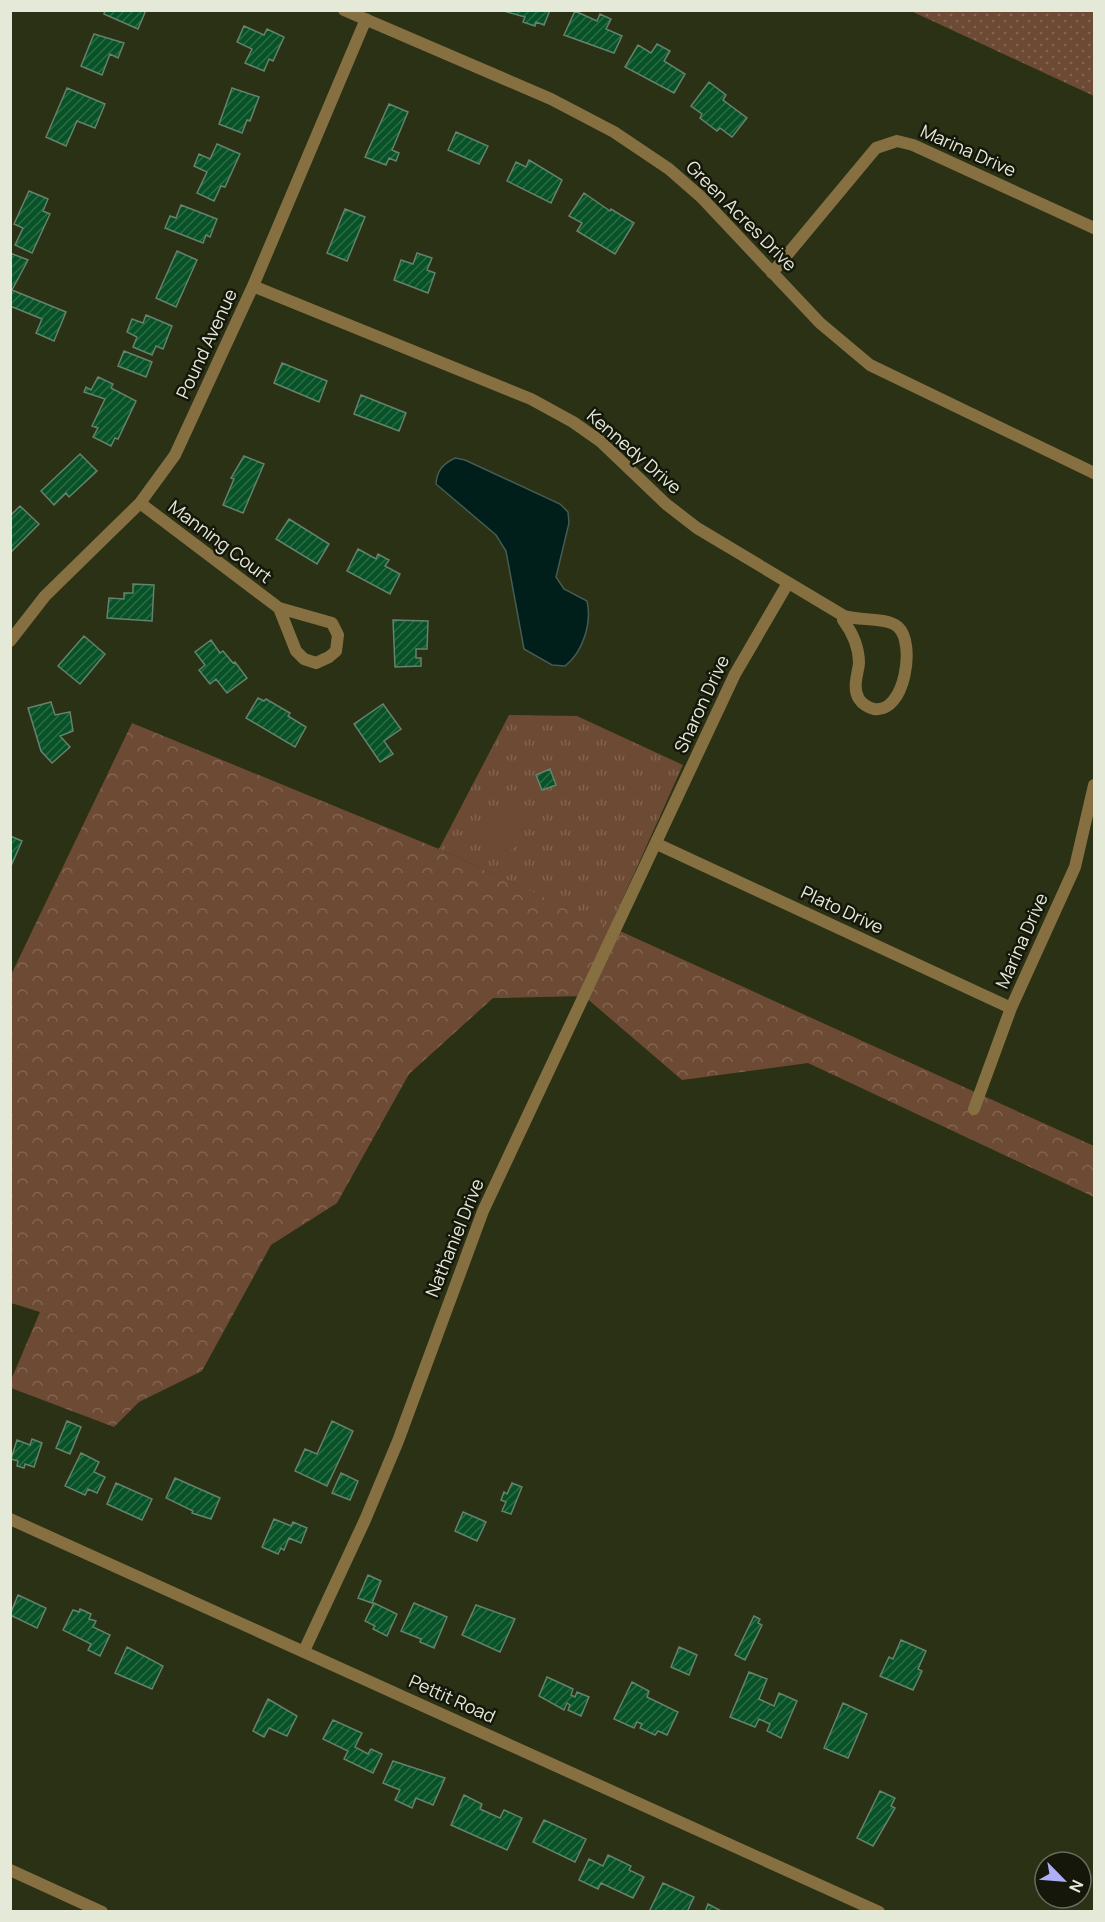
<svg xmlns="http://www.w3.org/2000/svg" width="1105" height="1922" viewBox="0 0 1105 1922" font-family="Manrope,sans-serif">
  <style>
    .grass { fill: url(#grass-dots) }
    .forest { fill: url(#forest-crowns) }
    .park { fill: url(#park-tufts) }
    .garden { fill: #6d4a34 }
    .water { fill: #001e1a; stroke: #455b53; stroke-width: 1.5 }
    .building { fill: url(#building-hatch); stroke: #65826c; stroke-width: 1.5 }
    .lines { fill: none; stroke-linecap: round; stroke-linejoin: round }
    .minor { stroke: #867041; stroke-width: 12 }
    .tertiary { stroke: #867041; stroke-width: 12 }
    .labels { text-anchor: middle; stroke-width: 5; stroke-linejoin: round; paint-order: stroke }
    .street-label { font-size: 18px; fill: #e5ead8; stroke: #15170b }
  </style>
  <defs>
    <pattern id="grass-dots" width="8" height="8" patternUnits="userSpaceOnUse" patternTransform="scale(1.5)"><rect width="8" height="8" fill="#6d4a34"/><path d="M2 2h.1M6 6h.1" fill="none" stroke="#826451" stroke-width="1.8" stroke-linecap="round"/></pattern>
    <pattern id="forest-crowns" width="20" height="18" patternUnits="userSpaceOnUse" patternTransform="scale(1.5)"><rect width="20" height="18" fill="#6d4a34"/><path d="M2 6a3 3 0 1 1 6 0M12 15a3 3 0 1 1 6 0" fill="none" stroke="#826451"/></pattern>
    <pattern id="park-tufts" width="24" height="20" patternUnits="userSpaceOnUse" patternTransform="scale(1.5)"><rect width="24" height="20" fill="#6d4a34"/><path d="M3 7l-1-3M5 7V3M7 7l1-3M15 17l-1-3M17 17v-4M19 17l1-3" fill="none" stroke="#826451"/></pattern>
    <pattern id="building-hatch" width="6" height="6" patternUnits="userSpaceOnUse" patternTransform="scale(1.5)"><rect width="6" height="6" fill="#085227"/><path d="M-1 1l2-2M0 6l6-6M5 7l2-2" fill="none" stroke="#2c6b46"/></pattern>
  </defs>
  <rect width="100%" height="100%" fill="#2b3114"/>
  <!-- grass -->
  <path class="grass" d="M911 11H1094V96Z"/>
  <!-- forest -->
  <path class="forest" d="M132 723 439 849 1094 1146V1197L808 1063 682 1080 584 996 493 998 409 1074 337 1203 271 1245 202 1371 139 1402 114 1427 11 1388V1380L40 1312 11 1303 10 977Z"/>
  <!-- park -->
  <path class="park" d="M509 715 577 716 683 765 610 927 439 849Z"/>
  <!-- garden -->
  <path class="garden" d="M481 831a21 21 0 1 1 42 0a21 21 0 1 1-42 0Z"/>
  <!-- water -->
  <path class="water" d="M455 458 465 460 560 504 568 512 569 523 556 577 564 589 587 601C592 623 583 652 565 666L552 665 524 649 506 551 496 535 436 484C437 470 443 464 455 458Z"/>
  <!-- building -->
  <path class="building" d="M105 10H146L138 29 104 14Z
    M500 10H550L544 25 536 22 535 26 523 22 525 17Z
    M575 11 597 21 600 14 611 19 606 29 622 36 614 53 564 35Z
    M244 26 264 35 267 29 284 37 273 61 269 59 264 71 245 63 252 49 237 42Z
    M94 34 124 43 118 58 110 54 102 75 81 66Z
    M657 44 670 51 664 61 685 74 674 93 625 67 638 45 651 53Z
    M709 82 726 95 723 100 747 118 732 137 720 128 717 131 700 118 702 114 691 106Z
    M67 88 105 104 95 128 77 121 66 146 46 137Z
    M232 88 259 97 250 121 247 120 242 133 219 124Z
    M389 104 408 112 392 150 399 153 396 161 389 158 386 165 365 157Z
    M456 132 488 146 479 164 448 150Z
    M217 144 240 154 225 187 221 186 214 201 197 193 207 172 194 166 199 154 210 159Z
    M529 160 562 180 551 203 507 181 516 162 526 167Z
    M29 191 48 199 43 211 50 214 32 253 15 245 23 228 14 224Z
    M584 193 610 211 611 209 634 223 615 254 577 231 582 223 569 216Z
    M181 205 217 219 210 237 206 235 203 243 165 228 170 216 176 218Z
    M345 209 365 217 347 261 327 253Z
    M177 251 197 260 176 307 156 298Z
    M10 253 28 260 12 290 66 312 54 341 36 333 42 319 10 306Z
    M417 253 432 258 427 270 435 273 428 293 394 280 401 260 413 264Z
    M146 315 172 326 163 349 156 346 152 355 133 347 137 337 127 332 132 319 143 323Z
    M124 351 152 362 146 377 118 366Z
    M282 363 327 381 319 402 274 383Z
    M98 377 113 384 111 388 136 401 118 439 115 438 111 446 93 437 98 428 92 426 105 399 84 392 86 387 91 390Z
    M361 395 406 413 399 431 354 414Z
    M80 454 97 471 69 497 66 493 54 505 41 491Z
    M244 456 264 464 243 513 223 505 234 479 231 478Z
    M20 506 39 524 10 553V516Z
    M289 519 329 544 317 564 276 539Z
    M358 549 376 559 378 554 389 560 385 566 400 574 390 594 347 571Z
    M133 584 154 585 152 621 107 618 109 598 124 599V593H133Z
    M393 620 428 621 427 649H416V658H421V666L395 667Z
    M84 636 105 654 80 684 58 666Z
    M211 640 220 653 223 651 233 663 235 662 247 678 227 693 216 679 210 684 199 670 205 665 195 652Z
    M258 698 264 701 266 699 290 713 288 716 306 727 295 747 246 718Z
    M51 702 55 715 70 712 73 731 60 736 70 747 52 763 41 751 28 708Z
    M383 704 401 729 384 741 393 754 380 762 354 724Z
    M550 769 556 785 542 790 536 775Z
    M10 836 22 841 11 866H10Z
    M67 1421 81 1427 70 1454 56 1448Z
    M332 1421 353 1431 327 1486 295 1471 305 1449 317 1454Z
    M32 1439 42 1443 34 1467 25 1464 24 1468 17 1466 18 1461 11 1459 17 1440 30 1445Z
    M81 1453 99 1462 94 1472 105 1477 97 1493 88 1489 85 1495 65 1486Z
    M341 1473 358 1481 350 1500 332 1493Z
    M175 1478 220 1498 211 1519 192 1513 193 1511 166 1498Z
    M116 1483 152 1499 142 1520 107 1504Z
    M512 1483 522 1487 511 1514 502 1511 506 1502 501 1500 504 1492 507 1494Z
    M463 1512 486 1522 477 1541 455 1531Z
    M274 1519 291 1526 293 1522 307 1528 301 1543 289 1538 284 1550 281 1548 278 1554 262 1547Z
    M368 1575 381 1581 372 1603 358 1598Z
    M18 1595 46 1608 37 1628 10 1615Z
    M374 1603 397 1614 387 1636 373 1629 375 1626 365 1621Z
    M414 1603 447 1617 434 1648 420 1642 421 1639 401 1631Z
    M476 1605 515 1619 500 1652 462 1635Z
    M80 1609 91 1614 89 1619 96 1621 93 1627 110 1635 100 1656 88 1650 91 1644 63 1630 73 1610 79 1612Z
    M754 1616 760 1619 758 1623 762 1625 745 1660 735 1655Z
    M901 1640 926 1651 918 1669 922 1671 913 1690 880 1676 889 1657 893 1659Z
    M127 1647 163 1666 152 1689 115 1673Z
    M679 1647 697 1655 689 1675 671 1667Z
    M749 1672 767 1679 759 1699 774 1706 779 1693 797 1701 781 1738 767 1731 770 1724 759 1719 755 1727 730 1717Z
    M547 1677 573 1689 571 1695 575 1697 577 1692 589 1697 581 1716 568 1710 570 1705 567 1703 564 1710 539 1696Z
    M632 1682 649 1691 647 1697 678 1712 667 1735 658 1731 655 1735 640 1728 642 1724 637 1722 634 1728 614 1719Z
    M268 1699 297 1716 287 1736 269 1728 264 1737 253 1731Z
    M843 1703 867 1714 848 1758 824 1748Z
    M333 1720 362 1733 355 1747 368 1754 371 1749 382 1754 373 1773 344 1759 348 1751 323 1739Z
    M393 1761 445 1778 433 1805 416 1798 412 1808 395 1800 400 1790 383 1783Z
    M880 1791 895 1798 891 1806 895 1808 873 1846 857 1838Z
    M464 1795 482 1804 480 1809 500 1818 504 1810 522 1818 507 1850 451 1825Z
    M544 1820 586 1839 575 1862 533 1842Z
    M608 1855 631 1866 629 1870 644 1877 633 1898 601 1883 598 1889 579 1880 589 1859 603 1866Z
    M663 1883 694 1897 687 1912H649Z
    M708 1904 723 1912H705Z"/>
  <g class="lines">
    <!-- minor -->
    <path class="minor" d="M344 10 551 99 614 132 669 169 701 197 820 323 870 365 1094 473
      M772 273 876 148 897 141 913 145 1094 228
      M253 286 531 399 573 422 600 441 666 504 697 528 844 616C860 621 887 617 898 627 916 643 905 714 874 709 869 708 862 704 859 699 852 688 858 674 859 663 859 647 852 632 843 620L844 616
      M140 503 279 608 296 651 304 659 316 663 329 657 336 651 338 635 332 623 279 608
      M10 641 45 596 140 503 175 455 253 286 366 19
      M657 844 1011 1008
      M974 1109 1011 1008 1075 867 1094 785
      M304 1651 365 1520 398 1441 483 1211 735 674 788 583
      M10 1870 102 1912"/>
    <!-- tertiary -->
    <path class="tertiary" d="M10 1519 879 1912"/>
  </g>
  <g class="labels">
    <!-- street labels -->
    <g class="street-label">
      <text transform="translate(968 151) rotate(24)" y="6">Marina Drive</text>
      <text transform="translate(741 216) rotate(45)" y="6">Green Acres Drive</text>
      <text transform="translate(207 344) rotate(-65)" y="6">Pound Avenue</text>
      <text transform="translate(634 452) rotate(41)" y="6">Kennedy Drive</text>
      <text transform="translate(220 542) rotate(37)" y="6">Manning Court</text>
      <text transform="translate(702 704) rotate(-65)" y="6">Sharon Drive</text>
      <text transform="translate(842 910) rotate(25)" y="6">Plato Drive</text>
      <text transform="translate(1022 941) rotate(-66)" y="6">Marina Drive</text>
      <text transform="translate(455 1238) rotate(-68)" y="6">Nathaniel Drive</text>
      <text transform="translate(452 1699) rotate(24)" y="6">Pettit Road</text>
    </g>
  </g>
  <!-- border -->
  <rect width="1105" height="1922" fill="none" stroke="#e5ead8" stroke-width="24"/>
  <!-- north arrow -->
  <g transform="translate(1063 1880) rotate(115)"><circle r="28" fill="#15170b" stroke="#686b5d" stroke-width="1.5"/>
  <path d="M0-4.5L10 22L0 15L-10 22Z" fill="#aeaefb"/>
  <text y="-9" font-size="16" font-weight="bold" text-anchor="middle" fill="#e5ead8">N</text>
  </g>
</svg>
